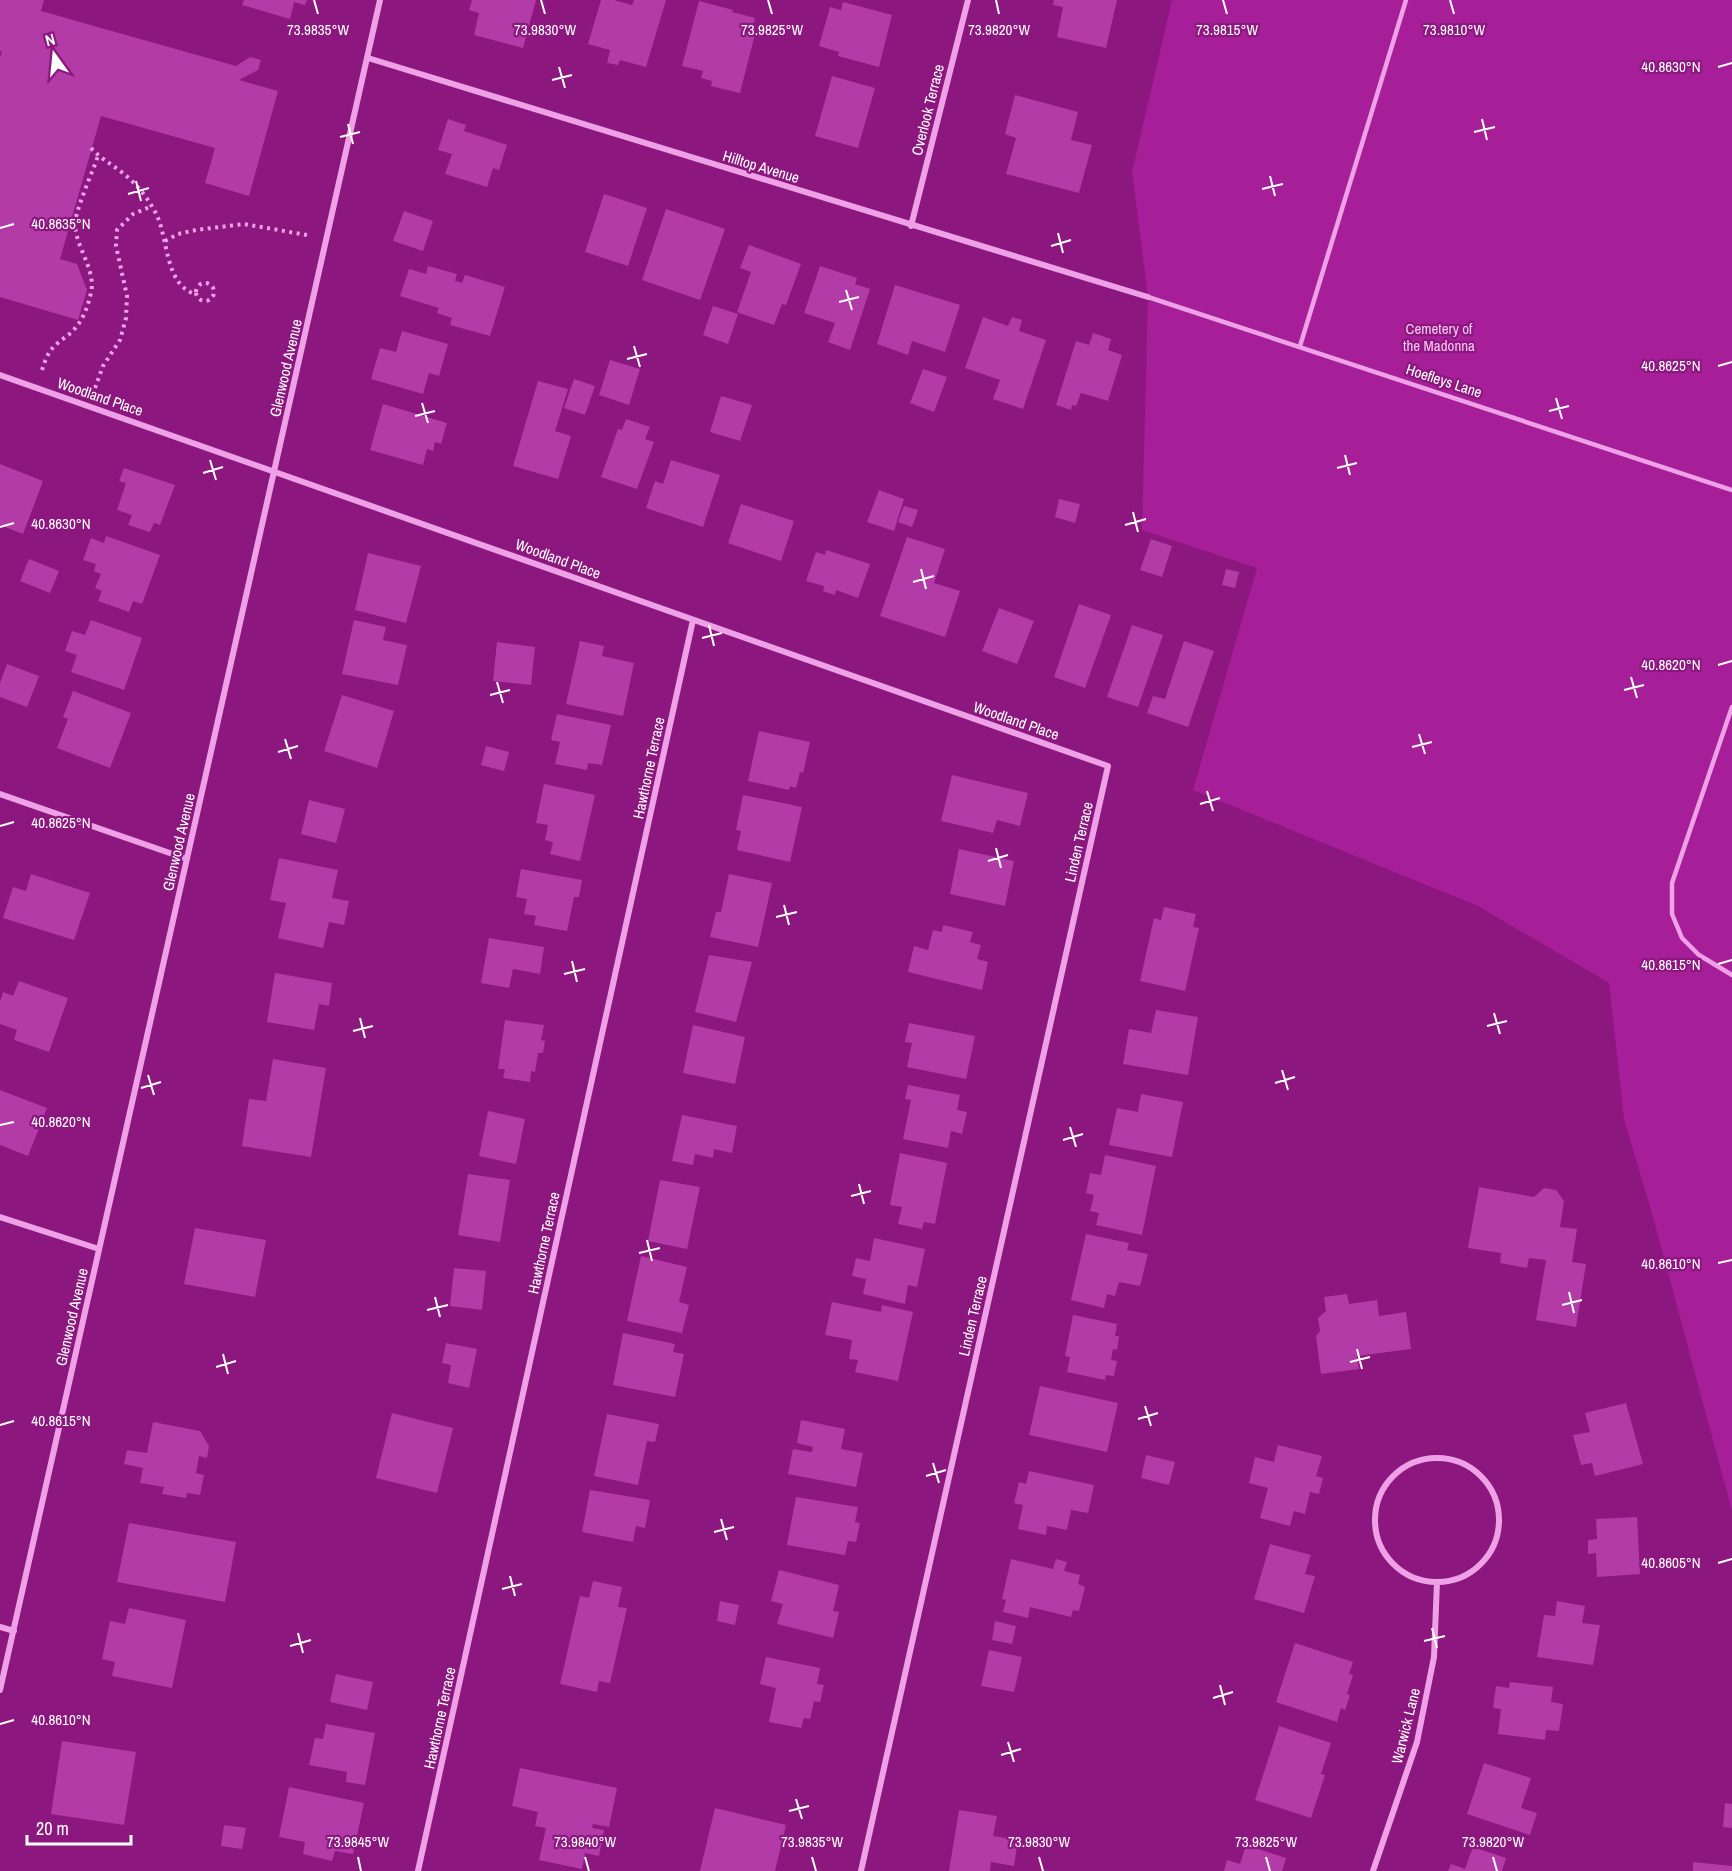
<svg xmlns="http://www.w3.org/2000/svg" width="1732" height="1871" viewBox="0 0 1732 1871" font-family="'Archivo Narrow',sans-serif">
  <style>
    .green { fill: #a61f98 }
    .building { fill: #b33ba7 }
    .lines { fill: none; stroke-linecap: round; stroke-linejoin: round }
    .path { stroke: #efa1e7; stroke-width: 4; stroke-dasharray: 3 4.5; stroke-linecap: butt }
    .service { stroke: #efa1e7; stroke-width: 4.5 }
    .minor { stroke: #efa1e7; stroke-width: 6 }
    .ticks { fill: none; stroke: #fff; stroke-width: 2 }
    .labels { text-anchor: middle; stroke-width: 4.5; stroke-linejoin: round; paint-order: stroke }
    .street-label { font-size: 15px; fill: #fff; stroke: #8c177f }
    .park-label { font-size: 15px; fill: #fbc7f6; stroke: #8c177f }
    .ticks-label { font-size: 15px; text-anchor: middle; fill: #fff; stroke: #8c177f; stroke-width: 4.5; stroke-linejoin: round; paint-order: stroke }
  </style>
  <rect width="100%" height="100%" fill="#8c177f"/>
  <!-- green -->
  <path class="green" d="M1172 0H1732V1511L1653 1217 1624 1119 1609 983 1478 906 1193 790 1257 568 1142 530 1148 297 1132 172Z"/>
  <!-- building -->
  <path class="building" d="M0 0H44L41 11 236 66 250 57 261 60 258 70 239 80 278 91 249 196 205 183 215 148 101 116 60 259 77 264 87 290 78 320 0 297V58L2 51H0Z
    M244 0H307L305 5 294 2 290 19 242 5Z
    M472 0H536L523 48 474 35 479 13 469 10Z
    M601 0H614L632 5 634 0H666L646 67 620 60 618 65 607 63 610 50 588 44Z
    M1054 0H1117L1106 48 1057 37 1063 7 1053 5Z
    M699 1 733 10 732 12 755 18 751 34H755L740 93 711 86 712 81 701 78 703 71 682 66Z
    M843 2 892 15 879 67 838 56 839 52 819 46 830 7 841 10Z
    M832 76 875 88 858 148 815 136Z
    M1015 95 1078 112 1071 140 1092 145 1079 193 1006 174 1016 138 1005 134Z
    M448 119 466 125 464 131 507 145 499 170 493 168 487 187 445 174 452 154 438 150Z
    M604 194 647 208 628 266 585 252Z
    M666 209 725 229 700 300 642 280Z
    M404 211 433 221 423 251 393 241Z
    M749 245 801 264 786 305 782 304 774 325 737 312 751 272 740 268Z
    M428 266 457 274 455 281 462 283 465 275 505 287 490 336 450 325 452 318 437 313 439 308 400 296 409 269 426 274Z
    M820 266 857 278 855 284 870 289 850 350 828 342 835 323 804 313Z
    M895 285 960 305 945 352 912 341 908 355 877 344Z
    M713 306 738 314 728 344 703 335Z
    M983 317 1008 326 1012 317 1022 320 1019 331 1046 340 1023 409 993 399 1000 380 965 368Z
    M402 331 448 344 439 376 429 373 423 394 371 379 380 348 396 352Z
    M1093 333 1111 339 1108 350 1122 355 1108 401 1081 393 1076 406 1072 405 1071 410 1056 405 1076 341 1089 345Z
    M610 360 640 369 629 405 599 395Z
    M923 369 947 377 934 412 910 403Z
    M574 379 595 386 585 415 564 408Z
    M538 381 568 389 555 431 571 436 558 479 513 466Z
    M721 396 752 405 740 441 710 432Z
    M383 404 447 423 441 444 435 442 433 451 427 449 423 465 370 450Z
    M626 419 650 427 645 439 654 442 637 489 601 477 618 429 622 430Z
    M671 460 720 475 703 527 646 508 655 481 663 484Z
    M0 464 43 481 23 534 0 525Z
    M124 468 175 485 160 525 154 523 150 532 128 525 132 515 117 510 126 483 119 481Z
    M879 490 904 499 894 531 867 522Z
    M1059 499 1080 504 1075 523 1055 517Z
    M741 504 794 521 781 561 728 543Z
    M904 506 918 510 912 527 898 522Z
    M106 536 160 555 142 604 133 601 129 612 98 601 102 591 95 588 101 574 94 571 96 564 83 560 91 538 104 543Z
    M907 537 945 549 934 583 960 591 945 637 880 616Z
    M1151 539 1172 546 1162 577 1140 570Z
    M826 550 870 564 858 598 836 590 835 595 823 591 824 586 806 581 816 552 825 555Z
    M368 553 421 566 406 623 355 610Z
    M29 559 59 571 50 593 20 581Z
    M1226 569 1239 572 1235 588 1222 585Z
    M1079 604 1111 615 1085 688 1054 677Z
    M999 608 1034 621 1017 664 982 651Z
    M91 620 142 638 124 690 71 672 77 655 65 651 72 631 85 635Z
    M354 620 386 627 383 640 407 645 398 685 342 674Z
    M1132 625 1163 635 1138 707 1107 697Z
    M580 641 604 646 602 656 634 663 623 716 566 704Z
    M1184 641 1214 651 1188 727 1147 713 1153 696 1165 699Z
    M497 642 535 647 531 685 493 681Z
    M7 664 39 676 27 707 0 697V683Z
    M73 691 131 713 110 768 57 748 68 719 63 717Z
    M342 695 394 711 377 768 324 751Z
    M557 714 611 725 602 765 588 763 587 770 555 764 560 742 551 740Z
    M759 731 810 742 803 773 800 772 796 788 790 786 789 790 748 781Z
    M486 746 509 752 504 771 481 765Z
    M952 775 1028 793 1020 826 997 820 993 833 941 821Z
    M544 784 595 795 580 861 550 854 553 842 545 840 548 825 536 823Z
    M743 795 802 807 790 862 737 850 741 831 736 830Z
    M309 800 345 809 336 843 301 834Z
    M959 849 1014 861 1005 906 950 894Z
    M279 858 338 870 332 898 349 901 344 925 329 922 323 948 278 938 286 903 270 900Z
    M521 869 582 880 579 897H574L567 931 534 925 536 916 524 914 527 899 516 897Z
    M31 874 90 893 74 940 3 918 13 887 26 891Z
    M729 874 772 883 758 947 710 937 716 912H721Z
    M1164 907 1196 914 1193 927 1199 928 1185 991 1140 981 1154 918 1161 920Z
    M943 925 973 932 970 942 981 945 977 959 988 962 982 990 908 972 914 946 928 950 933 930 942 932Z
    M489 938 544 947 540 974 513 969 509 988 481 983Z
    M709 955 752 962 736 1022 695 1012Z
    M275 973 332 983 329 1006 319 1004 314 1030 267 1022Z
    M19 981 68 998 49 1052 14 1040 17 1030 0 1024V1002L3 992 13 996Z
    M1156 1010 1198 1017 1188 1075 1123 1064 1129 1029 1151 1033Z
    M505 1020 544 1025 541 1040 545 1041 543 1053H538L535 1072 531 1071 530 1082 503 1078 505 1069H498Z
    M909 1023 975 1036 966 1079 907 1067 912 1043 905 1042Z
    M693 1025 745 1037 735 1084 683 1073Z
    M273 1059 326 1068 311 1157 242 1146 249 1099 266 1101Z
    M908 1085 960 1095 957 1110 967 1112 962 1134 951 1131 948 1148 903 1139 911 1100 905 1099Z
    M0 1090 47 1108 28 1156 0 1145Z
    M1141 1094 1183 1102 1172 1157 1109 1145 1117 1108 1138 1112Z
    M488 1111 525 1119 516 1164 479 1156Z
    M682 1115 737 1126 732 1153 714 1149 713 1158 695 1154 693 1165 672 1161Z
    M900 1153 947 1163 935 1224 924 1222 922 1229 898 1224 902 1207 890 1205Z
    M1105 1155 1156 1166 1142 1235 1096 1225 1099 1213 1090 1211 1094 1195 1086 1193 1090 1173 1101 1175Z
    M468 1174 510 1180 500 1242 458 1235Z
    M660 1180 700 1187 687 1249 648 1241Z
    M1479 1187 1534 1197 1544 1188 1556 1190 1564 1201 1560 1227 1577 1229 1572 1262 1586 1264 1576 1327 1536 1320 1546 1260 1529 1258 1527 1268 1500 1263 1501 1253 1468 1248Z
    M195 1228 266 1240 255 1297 184 1284Z
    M1086 1234 1129 1243 1127 1250 1148 1254 1140 1286 1119 1282 1115 1296 1107 1294 1104 1308 1071 1300Z
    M874 1238 925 1249 917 1287 908 1285 905 1304 863 1294 866 1279 852 1276 856 1258 870 1261Z
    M641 1256 687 1267 679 1302 689 1305 682 1333 627 1321Z
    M454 1268 486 1271 482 1310 450 1306Z
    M1347 1294 1349 1304 1377 1300 1379 1316 1406 1312 1411 1349 1357 1356 1359 1369 1321 1374 1316 1336 1320 1331 1318 1318 1326 1311 1324 1297Z
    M832 1302 881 1312 882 1305 913 1312 898 1381 855 1372 858 1360 849 1359 852 1340 825 1335Z
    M1073 1315 1117 1324 1115 1336H1119L1117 1350 1113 1349 1111 1360 1117 1361 1114 1376 1106 1375 1105 1380 1067 1372 1070 1357 1065 1356Z
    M623 1333 675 1344 673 1352 684 1354 675 1397 613 1385Z
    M446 1343 477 1349 469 1388 448 1383 451 1365 442 1363Z
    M1040 1386 1118 1403 1107 1452 1029 1435Z
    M1626 1403 1643 1464 1595 1476 1592 1463 1581 1465 1573 1435 1590 1432 1585 1413Z
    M392 1413 453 1428 437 1493 376 1478Z
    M607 1414 659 1424 655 1442 647 1441 638 1485 594 1476Z
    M801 1420 845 1429 841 1449 863 1453 856 1487 788 1474 793 1449 812 1452 813 1447 797 1443Z
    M153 1422 200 1431 209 1446 207 1458 199 1456 196 1473 204 1475 200 1495 187 1493 186 1498 162 1494 164 1487 140 1483 143 1468 124 1464 127 1450 147 1453Z
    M1278 1445 1322 1456 1316 1476 1323 1478 1319 1494 1310 1492 1305 1514 1294 1511 1290 1526 1260 1518 1268 1488 1249 1483 1255 1457 1274 1462Z
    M1146 1455 1175 1462 1169 1485 1141 1478Z
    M1029 1471 1094 1485 1088 1513 1071 1510 1067 1530 1047 1526 1046 1535 1018 1529 1023 1505 1014 1503 1019 1482 1026 1484Z
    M590 1490 650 1500 645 1528 636 1526 633 1542 582 1532Z
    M796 1497 858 1507 855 1522 860 1523 856 1542 848 1541 845 1555 787 1545Z
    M1637 1517 1640 1574 1597 1577 1596 1553 1588 1554V1540L1597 1539 1596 1519Z
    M129 1523 236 1542 225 1602 117 1582Z
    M1270 1544 1311 1555 1305 1574 1315 1576 1304 1613 1254 1599Z
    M1011 1559 1053 1569 1056 1559 1067 1562 1064 1571 1080 1575 1078 1584 1085 1587 1079 1611 1073 1610 1071 1617 1030 1607 1028 1618 1003 1612 1006 1600 1002 1599Z
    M779 1570 839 1585 833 1611 839 1612 833 1638 777 1624 783 1604 771 1601Z
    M593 1581 622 1587 618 1607 627 1608 610 1683 599 1681 597 1692 560 1684 580 1596 589 1598Z
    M720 1601 739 1605 735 1625 717 1621Z
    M1557 1601 1585 1606 1582 1623 1600 1625 1593 1665 1537 1657 1544 1615 1555 1616Z
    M129 1608 186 1620 172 1688 112 1676 115 1662 102 1659 110 1621 125 1624Z
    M995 1621 1016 1626 1012 1644 992 1640Z
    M1295 1643 1353 1662 1349 1674 1353 1675 1347 1694 1350 1695 1345 1710 1341 1708 1337 1722 1276 1702Z
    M989 1650 1022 1657 1014 1692 981 1686Z
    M766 1657 820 1668 817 1684 824 1685 820 1702 814 1701 810 1719 804 1718 801 1728 769 1722 776 1688 760 1684Z
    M336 1674 373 1682 367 1710 330 1702Z
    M1510 1682 1553 1687 1551 1702 1563 1704 1559 1731 1546 1730 1545 1740 1498 1734 1501 1709 1493 1708 1496 1686 1509 1688Z
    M326 1724 375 1733 365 1785 346 1782 347 1772 309 1765 315 1738 323 1739Z
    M1279 1726 1331 1743 1321 1774 1325 1775 1311 1818 1255 1800Z
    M62 1741 136 1752 124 1825 51 1814Z
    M1484 1763 1531 1778 1521 1808 1537 1813 1530 1835 1467 1814Z
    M520 1768 617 1788 609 1827 593 1824 592 1828 604 1830 599 1856 585 1853 582 1869 539 1860 546 1828 535 1826 538 1812 512 1806Z
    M289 1787 364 1803 353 1854 335 1851 332 1861 303 1854 305 1842 279 1837Z
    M1725 1803 1732 1804V1828L1723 1827Z
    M715 1808 786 1825 775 1871H700Z
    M959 1810 997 1816 993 1836 1018 1840 1014 1866 991 1862 990 1871H949Z
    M224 1825 246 1828 242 1849 221 1846Z
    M1246 1845 1286 1858 1282 1871H1224L1227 1860 1240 1864Z
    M1473 1847 1506 1858 1502 1871H1448L1451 1864 1465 1869Z
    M1693 1862 1732 1866V1871H1693Z"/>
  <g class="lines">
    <!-- path -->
    <path class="path" d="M91 148C101 159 113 165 124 174 138 185 151 202 158 218 168 242 166 285 195 294
      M165 241 178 234 196 230 244 224 307 235
      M196 292a9 9 0 1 1 18 0a9 9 0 1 1-18 0Z
      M42 370C44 364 46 358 49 353 55 342 69 337 76 327 84 318 88 305 91 293 96 270 77 249 75 226 74 213 93 171 98 156
      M95 388 103 366 120 340 126 318 127 296 116 246 117 230 133 214 152 206"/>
    <!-- service -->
    <path class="service" d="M1148 297 1732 490
      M1300 346 1406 0
      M1732 707 1672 883V914L1682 938 1699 955 1732 975"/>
    <!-- minor -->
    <path class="minor" d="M368 58 1148 297
      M911 226 968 0
      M0 375 1108 766 861 1871
      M0 794 187 859
      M0 1217 99 1249
      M1375 1520a62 62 0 1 1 124 0a62 62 0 1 1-124 0Z
      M0 1627 14 1631
      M0 1690 380 0
      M418 1871 693 620
      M1373 1871 1417 1742 1434 1657 1437 1582"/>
  </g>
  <!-- ticks -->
  <path class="ticks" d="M314 0 318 14M541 0 545 14M768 0 772 14M996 0 999 14M1223 0 1227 14M1450 0 1454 14M559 67 565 88M1718 67 1732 63M552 80 572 75M1482 119 1487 140M348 124 353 144M1474 132 1495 127M340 137 360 132M1270 176 1275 196M136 181 141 201M1262 189 1283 184M128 194 149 188M0 228 14 224M1058 233 1063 253M1051 246 1071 240M846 290 852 310M839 302 859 297M634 346 640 367M627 359 647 354M1718 366 1732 362M1556 398 1562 419M422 403 428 423M1549 411 1569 406M415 416 435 411M1345 455 1350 475M210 460 216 480M1337 468 1357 463M203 473 223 467M1133 512 1138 532M1125 525 1146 519M0 527 14 523M921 569 926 589M913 582 934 576M709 625 714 646M702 638 722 633M1718 665 1732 661M1631 677 1637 698M497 682 503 703M1624 690 1644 685M490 695 510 690M1419 734 1425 754M285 739 291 759M1412 747 1432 742M278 752 298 746M1207 791 1213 811M1200 804 1220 798M0 826 14 822M996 848 1001 868M988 861 1008 855M784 905 789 925M776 917 797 912M572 961 577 982M1718 964 1732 960M564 974 585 969M1494 1013 1500 1034M360 1018 365 1038M1487 1026 1507 1021M353 1031 373 1026M1282 1070 1288 1090M148 1075 154 1095M1275 1083 1295 1077M141 1088 161 1082M0 1125 14 1122M1070 1127 1076 1147M1063 1140 1083 1134M859 1184 864 1204M851 1196 871 1191M647 1240 652 1261M639 1253 660 1248M1718 1263 1732 1260M1569 1292 1574 1313M435 1297 440 1317M1562 1305 1582 1300M427 1310 448 1305M1357 1349 1362 1369M223 1354 228 1374M1350 1362 1370 1357M216 1367 236 1361M1145 1406 1151 1426M1138 1419 1158 1413M0 1425 14 1421M933 1463 939 1483M926 1476 946 1470M721 1519 727 1540M714 1532 734 1527M1718 1563 1732 1559M510 1576 515 1596M502 1589 522 1584M1432 1628 1437 1648M298 1633 303 1653M1424 1641 1445 1636M290 1646 311 1640M1220 1685 1225 1705M1213 1698 1233 1692M0 1724 14 1720M1008 1742 1014 1762M1001 1755 1021 1749M796 1799 802 1819M789 1811 809 1806M358 1857 361 1871M585 1857 589 1871M812 1857 816 1871M1039 1857 1043 1871M1266 1857 1270 1871M1493 1857 1497 1871"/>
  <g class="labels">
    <!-- street labels -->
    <g class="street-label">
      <text transform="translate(928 110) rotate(-76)" y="5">Overlook Terrace</text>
      <text transform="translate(761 167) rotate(17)" y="5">Hilltop Avenue</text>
      <text transform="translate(286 368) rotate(-77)" y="5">Glenwood Avenue</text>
      <text transform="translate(1444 381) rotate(18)" y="5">Hoefleys Lane</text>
      <text transform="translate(100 397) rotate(19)" y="5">Woodland Place</text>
      <text transform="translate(558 559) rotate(20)" y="5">Woodland Place</text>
      <text transform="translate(1016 721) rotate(19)" y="5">Woodland Place</text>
      <text transform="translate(649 768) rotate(-78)" y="5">Hawthorne Terrace</text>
      <text transform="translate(179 842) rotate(-77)" y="5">Glenwood Avenue</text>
      <text transform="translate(1079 842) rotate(-77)" y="5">Linden Terrace</text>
      <text transform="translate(544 1243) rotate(-78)" y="5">Hawthorne Terrace</text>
      <text transform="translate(973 1316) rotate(-77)" y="5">Linden Terrace</text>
      <text transform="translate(72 1317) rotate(-77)" y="5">Glenwood Avenue</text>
      <text transform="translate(440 1718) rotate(-78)" y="5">Hawthorne Terrace</text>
      <text transform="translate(1406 1726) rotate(-76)" y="5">Warwick Lane</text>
    </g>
    <!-- park labels -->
    <g class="park-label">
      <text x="1439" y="334">Cemetery of<tspan x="1439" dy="17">the Madonna</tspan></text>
    </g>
  </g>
  <g class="ticks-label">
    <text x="318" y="35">73.9835°W</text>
    <text x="545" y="35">73.9830°W</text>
    <text x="772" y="35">73.9825°W</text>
    <text x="999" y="35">73.9820°W</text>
    <text x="1454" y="35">73.9810°W</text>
    <text x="1227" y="35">73.9815°W</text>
    <text x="1671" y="72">40.8630°N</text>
    <text x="61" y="229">40.8635°N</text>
    <text x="1671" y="371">40.8625°N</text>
    <text x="61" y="529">40.8630°N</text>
    <text x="1671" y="670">40.8620°N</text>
    <text x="61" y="828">40.8625°N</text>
    <text x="1671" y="970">40.8615°N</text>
    <text x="61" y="1127">40.8620°N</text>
    <text x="1671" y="1269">40.8610°N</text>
    <text x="61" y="1426">40.8615°N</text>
    <text x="1671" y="1568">40.8605°N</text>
    <text x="61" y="1725">40.8610°N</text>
    <text x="358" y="1847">73.9845°W</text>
    <text x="585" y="1847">73.9840°W</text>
    <text x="812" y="1847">73.9835°W</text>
    <text x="1039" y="1847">73.9830°W</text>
    <text x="1266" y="1847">73.9825°W</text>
    <text x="1493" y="1847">73.9820°W</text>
  </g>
  <!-- north arrow -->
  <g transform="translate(54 54) rotate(345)" stroke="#8c177f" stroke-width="4.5" paint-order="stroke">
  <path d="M0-4.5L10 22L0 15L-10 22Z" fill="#ffffff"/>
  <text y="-9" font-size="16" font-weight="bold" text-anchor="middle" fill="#ffffff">N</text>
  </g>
  <!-- scale -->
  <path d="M27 1835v9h104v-9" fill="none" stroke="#ffffff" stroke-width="3"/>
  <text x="36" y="1835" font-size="18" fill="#ffffff" stroke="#8c177f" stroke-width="4.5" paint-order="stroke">20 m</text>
</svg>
